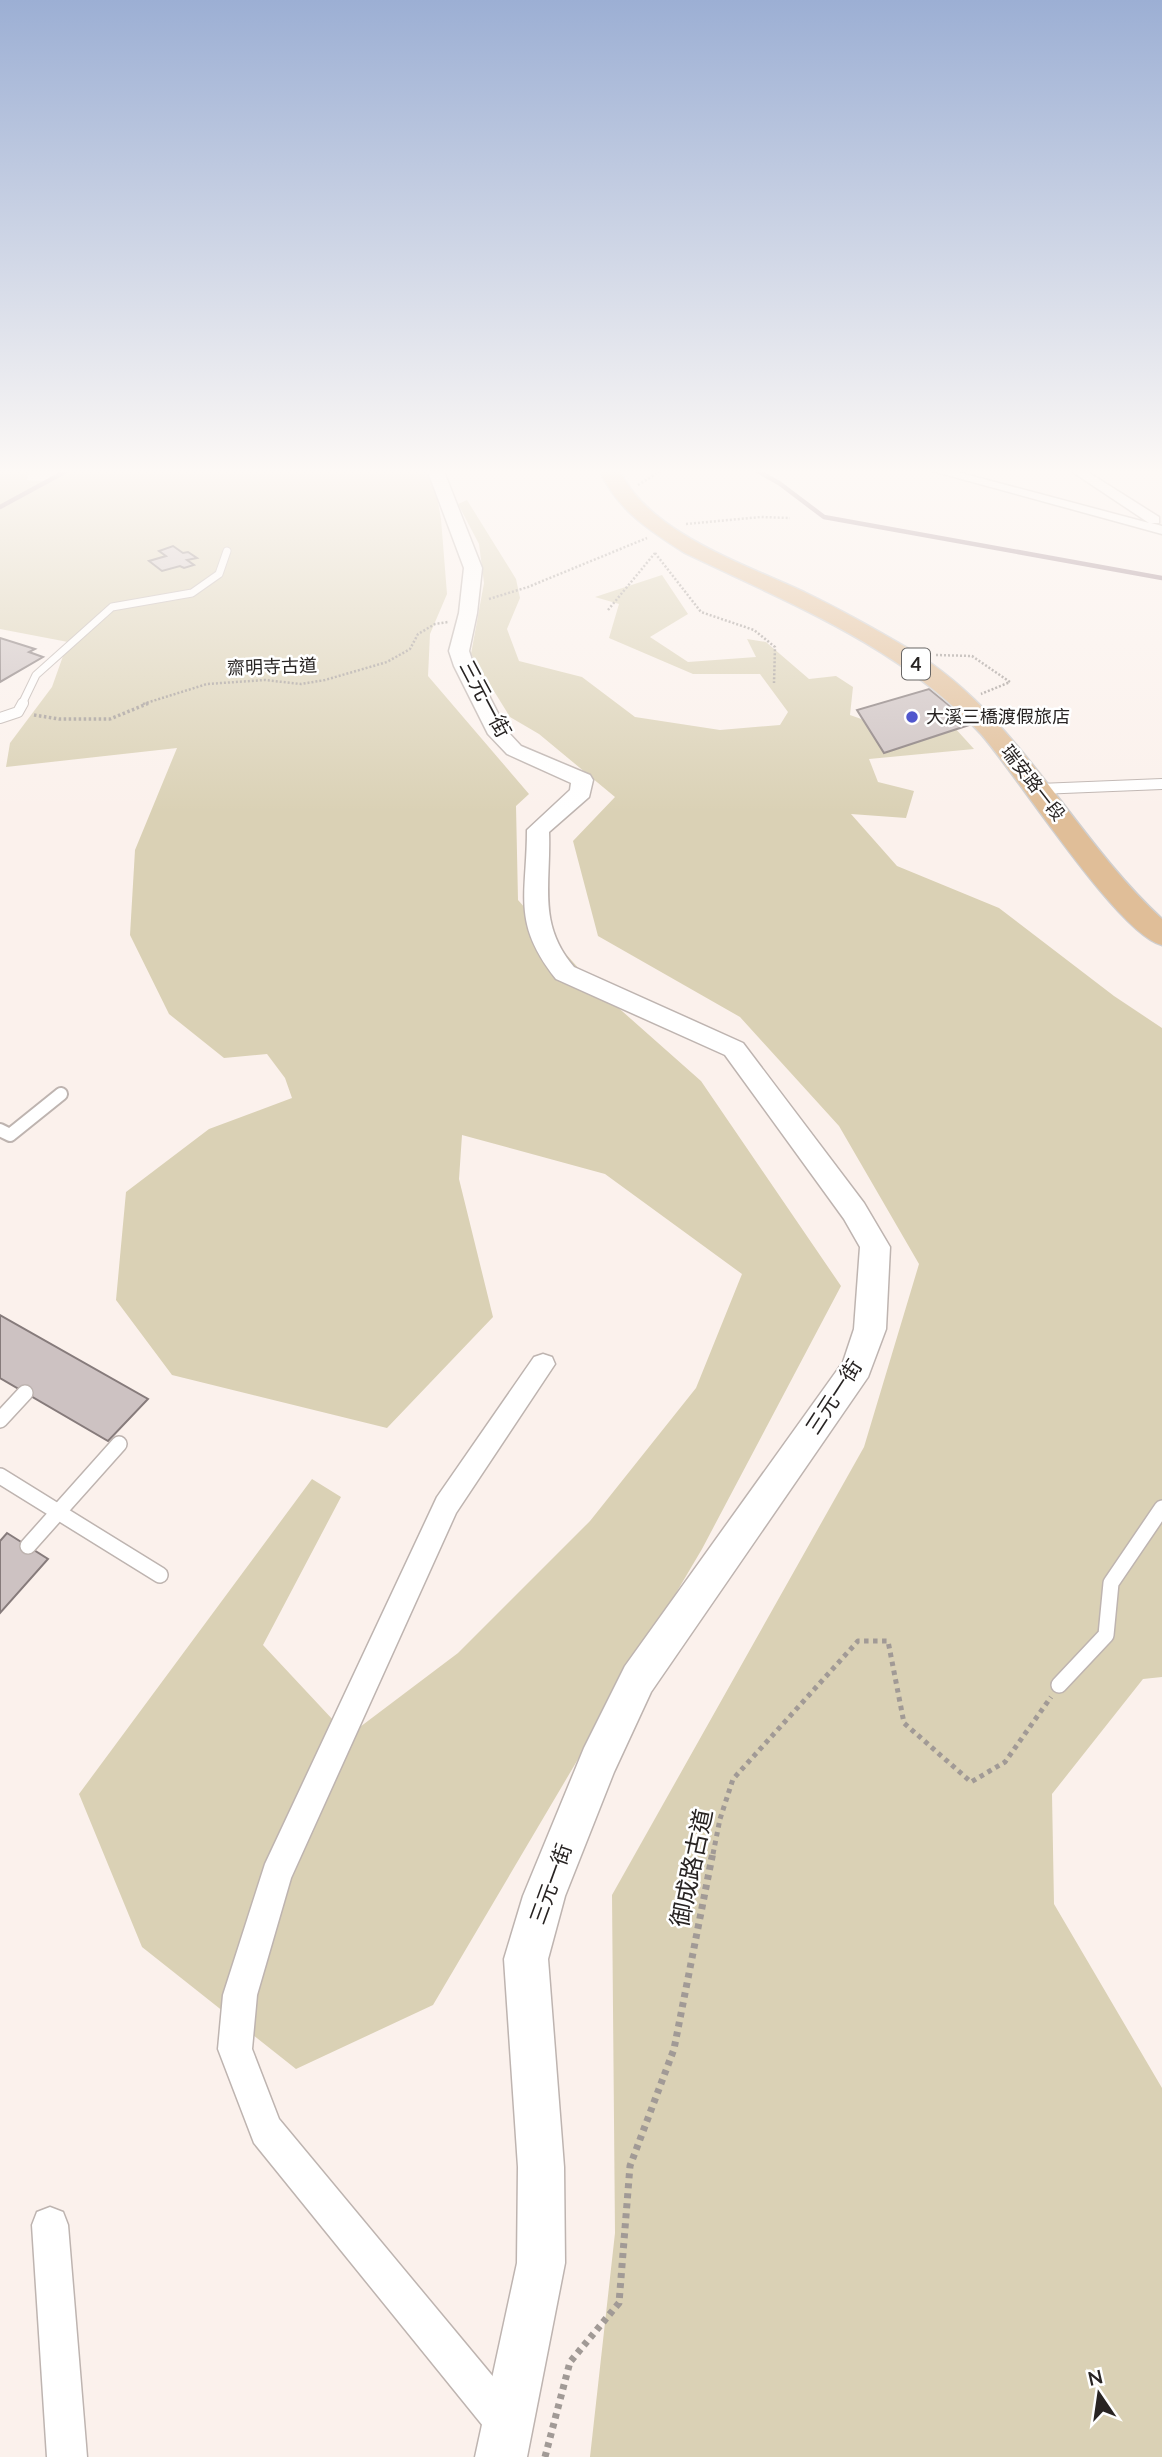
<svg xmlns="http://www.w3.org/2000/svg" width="1162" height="2457" viewBox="0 0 1162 2457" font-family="Lato,'Noto Sans TC',sans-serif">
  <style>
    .green { fill: #dad1b5 }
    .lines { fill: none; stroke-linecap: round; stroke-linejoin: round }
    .stream { stroke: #9a808a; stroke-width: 4.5 }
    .building { fill: #cdc2c2; stroke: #867b7b; stroke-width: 2 }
    .service-far3-casing { stroke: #beb4b0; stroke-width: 9 }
    .service-far2-casing { stroke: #beb4b0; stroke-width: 12 }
    .service-far1-casing { stroke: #beb4b0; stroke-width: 16 }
    .service-casing { stroke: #beb4b0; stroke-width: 18 }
    .minor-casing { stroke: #beb4b0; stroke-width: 3 }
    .tertiary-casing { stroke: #beb4b0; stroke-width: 3 }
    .primary-casing { stroke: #d0cfcf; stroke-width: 3 }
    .path-far3 { stroke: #a19a96; stroke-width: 2.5; stroke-dasharray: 2 2; stroke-linecap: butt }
    .path-far2 { stroke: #a19a96; stroke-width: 3.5; stroke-dasharray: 2.5 2.5; stroke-linecap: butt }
    .path-far1 { stroke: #a19a96; stroke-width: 5; stroke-dasharray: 4.5 4.5; stroke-linecap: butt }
    .path { stroke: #a19a96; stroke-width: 7; stroke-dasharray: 5 5; stroke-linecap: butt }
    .service-far3 { stroke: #fff; stroke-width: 7 }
    .service-far2 { stroke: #fff; stroke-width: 10 }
    .service-far1 { stroke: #fff; stroke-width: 12 }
    .service { stroke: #fff; stroke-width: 15 }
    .minor { fill: #fff; fill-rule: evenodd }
    .tertiary { fill: #fff; fill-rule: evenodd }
    .primary { fill: #e0be98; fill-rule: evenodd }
    .poi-dot { fill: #5157cd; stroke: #fff; stroke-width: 2.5 }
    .labels { text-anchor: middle; stroke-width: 5; stroke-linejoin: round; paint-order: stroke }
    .far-street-label { font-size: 18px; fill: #282423; stroke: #fff }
    .far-poi-label { font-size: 18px; fill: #282423; stroke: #fff; text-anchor: start }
    .shield { fill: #fff; stroke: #686665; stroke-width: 2 }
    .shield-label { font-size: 19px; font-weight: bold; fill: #282423 }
    .street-label { font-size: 21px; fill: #282423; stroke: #fff }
    .near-street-label { font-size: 24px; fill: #282423; stroke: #fff }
  </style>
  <rect width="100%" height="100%" fill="#fbf1ec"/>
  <!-- green -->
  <path class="green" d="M0 469H30L27 480 49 482 71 469H432L441 519 447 594 430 634 428 676 529 794 516 806 518 900 596 988 701 1081 841 1286 702 1549 433 2005 296 2069 142 1947 79 1794 312 1479 341 1497 263 1645 348 1736 458 1653 590 1521 696 1388 742 1274 605 1174 462 1135 459 1179 493 1317 387 1428 172 1375 116 1300 126 1192 209 1129 292 1098 285 1078 267 1054 224 1058 169 1014 130 935 135 850 177 748 6 767 10 743 52 687 68 642 0 629Z
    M467 500 516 579 520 598 507 629 519 661 582 677 635 717 720 730 780 725 788 712 760 674H693L609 638 619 604 595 597 662 575 688 614 650 637 688 662 756 657 747 639 766 642 809 679 836 676 853 687 850 715 867 721 934 705 974 749 869 759 878 782 914 791 906 818 851 814 897 866 999 908 1114 996 1162 1028V1677L1143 1679 1052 1794 1054 1904 1162 2088V2457H590L615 2233 612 1895 864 1447 919 1264 839 1126 740 1017 598 936 573 841 615 797 539 734 510 717 471 654 484 583 479 544 458 504Z"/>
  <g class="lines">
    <!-- stream -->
    <path class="stream" d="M754 469 779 483 824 517 1162 578
      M0 507 70 469"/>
  </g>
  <!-- building -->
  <path class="building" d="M173 546 183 553 188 552 197 558 187 560 194 565 184 568 180 566 162 571 149 561 166 556 159 551Z
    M0 638 35 649 29 652 43 657 0 682Z
    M929 689 972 724 884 753 857 710Z
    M0 1315 148 1399 108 1441 0 1378Z
    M7 1533 48 1559 0 1613V1541Z"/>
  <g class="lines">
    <defs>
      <path id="service-far3" d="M22 704 36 675 112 607 192 593 219 574 227 551"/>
      <path id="service-far2" d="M0 718 18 712 23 703
        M1039 789 1162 784"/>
      <path id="service-far1" d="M0 1130 10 1135 61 1094"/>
      <path id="service" d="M0 1420 25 1393
        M0 1476 160 1575
        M28 1546 119 1444
        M1059 1685 1106 1635 1111 1583 1162 1508"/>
      <path id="minor" d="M925 469H946L1149 523 1068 469H1083L1159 517V523H1151L1162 526V534Z
        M543 1354 552 1357 555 1364 456 1513 291 1878 257 1995 252 2049 279 2119 520 2409 526 2423 520 2437 506 2443 492 2437 254 2143 218 2049 223 1995 265 1864 437 1497 534 1357Z
        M50 2207 63 2212 68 2225 87 2457H47L32 2225 37 2212Z"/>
      <path id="tertiary" d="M427 469H443L482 568 477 613 469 651 474 666 507 731 521 746 590 775 593 780 589 797 549 832C551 884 537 924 574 967L743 1043 864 1203 890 1247 886 1329 868 1377 651 1692 614 1772 565 1896 548 1959 564 2167 565 2263 527 2457H475L517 2263 518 2167 504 1959 523 1896 584 1748 625 1666 843 1362 854 1329 860 1247 844 1219 725 1055 556 979C511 922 527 896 527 830L570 790 571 783 507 754 488 734 454 666 449 651 459 613 464 568Z"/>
      <path id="primary" d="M599 469H619C647 533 747 565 806 593 841 610 875 629 909 649 1018 714 1071 835 1162 919V945C1118 934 1018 776 981 734 902 647 789 603 685 553 650 531 616 509 599 469Z"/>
    </defs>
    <!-- service-far3 casing -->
    <use href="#service-far3" class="service-far3-casing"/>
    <!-- service-far2 casing -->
    <use href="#service-far2" class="service-far2-casing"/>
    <!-- service-far1 casing -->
    <use href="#service-far1" class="service-far1-casing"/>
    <!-- service casing -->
    <use href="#service" class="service-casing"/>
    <!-- minor casing -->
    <use href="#minor" class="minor-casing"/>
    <!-- tertiary casing -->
    <use href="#tertiary" class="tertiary-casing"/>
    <!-- primary casing -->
    <use href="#primary" class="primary-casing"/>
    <!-- path-far3 -->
    <path class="path-far3" d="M638 485 664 469
      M686 524 761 517 790 518
      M655 553 701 612 754 630 775 647 774 683
      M489 599 528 587 647 538
      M608 610 655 553
      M936 655 972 656 1010 682 981 694
      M143 704 207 684 265 680 301 684 325 680 387 662 410 649 418 634 435 624 448 622"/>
    <!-- path-far2 -->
    <path class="path-far2" d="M34 715 59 719H110L149 703"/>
    <!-- path-far1 -->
    <path class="path-far1" d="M713 1854 720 1819 733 1779 858 1641H888L904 1723 971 1782 1005 1762 1051 1697"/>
    <!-- path -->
    <path class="path" d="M545 2457 570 2362 619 2303 630 2166 674 2049 713 1852"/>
    <!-- service-far3 -->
    <use href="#service-far3" class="service-far3"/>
    <!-- service-far2 -->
    <use href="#service-far2" class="service-far2"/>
    <!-- service-far1 -->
    <use href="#service-far1" class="service-far1"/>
    <!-- service -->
    <use href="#service" class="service"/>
    <!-- minor -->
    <use href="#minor" class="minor"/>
    <!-- tertiary -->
    <use href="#tertiary" class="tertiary"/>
    <!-- primary -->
    <use href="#primary" class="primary"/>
  </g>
  <!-- sky -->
  <linearGradient id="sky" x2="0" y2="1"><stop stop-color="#9cafd4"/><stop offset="0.58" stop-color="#fdf9f6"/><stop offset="1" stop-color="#fdf9f6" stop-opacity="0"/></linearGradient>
  <rect width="1162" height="813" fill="url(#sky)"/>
  <!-- markers -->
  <circle class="poi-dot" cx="912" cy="717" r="7"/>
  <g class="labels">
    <!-- far-street labels -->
    <g class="far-street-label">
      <text transform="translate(272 667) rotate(-2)" y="6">齋明寺古道</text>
      <text transform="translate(1033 783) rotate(52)" y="6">瑞安路一段</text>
    </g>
    <!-- far-poi labels -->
    <g class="far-poi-label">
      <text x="926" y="723">大溪三橋渡假旅店</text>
    </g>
    <!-- shield labels -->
    <rect class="shield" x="902" y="648.5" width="28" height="31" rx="5"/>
    <g class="shield-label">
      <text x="916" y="671">4</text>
    </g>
    <!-- street labels -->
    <g class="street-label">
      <text transform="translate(485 699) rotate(62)" y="7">三元一街</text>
      <text transform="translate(834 1397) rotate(-57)" y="7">三元一街</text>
      <text transform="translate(551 1884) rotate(-70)" y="7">三元一街</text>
    </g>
    <!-- near-street labels -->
    <g class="near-street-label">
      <text transform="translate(692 1868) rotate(-78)" y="8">御成路古道</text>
    </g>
  </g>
  <!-- north arrow -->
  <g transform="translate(1099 2394) rotate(347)" stroke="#ffffff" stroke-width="5" paint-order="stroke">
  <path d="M0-5L12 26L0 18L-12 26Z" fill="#282423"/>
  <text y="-10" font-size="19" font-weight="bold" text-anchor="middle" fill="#282423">N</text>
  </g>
</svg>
